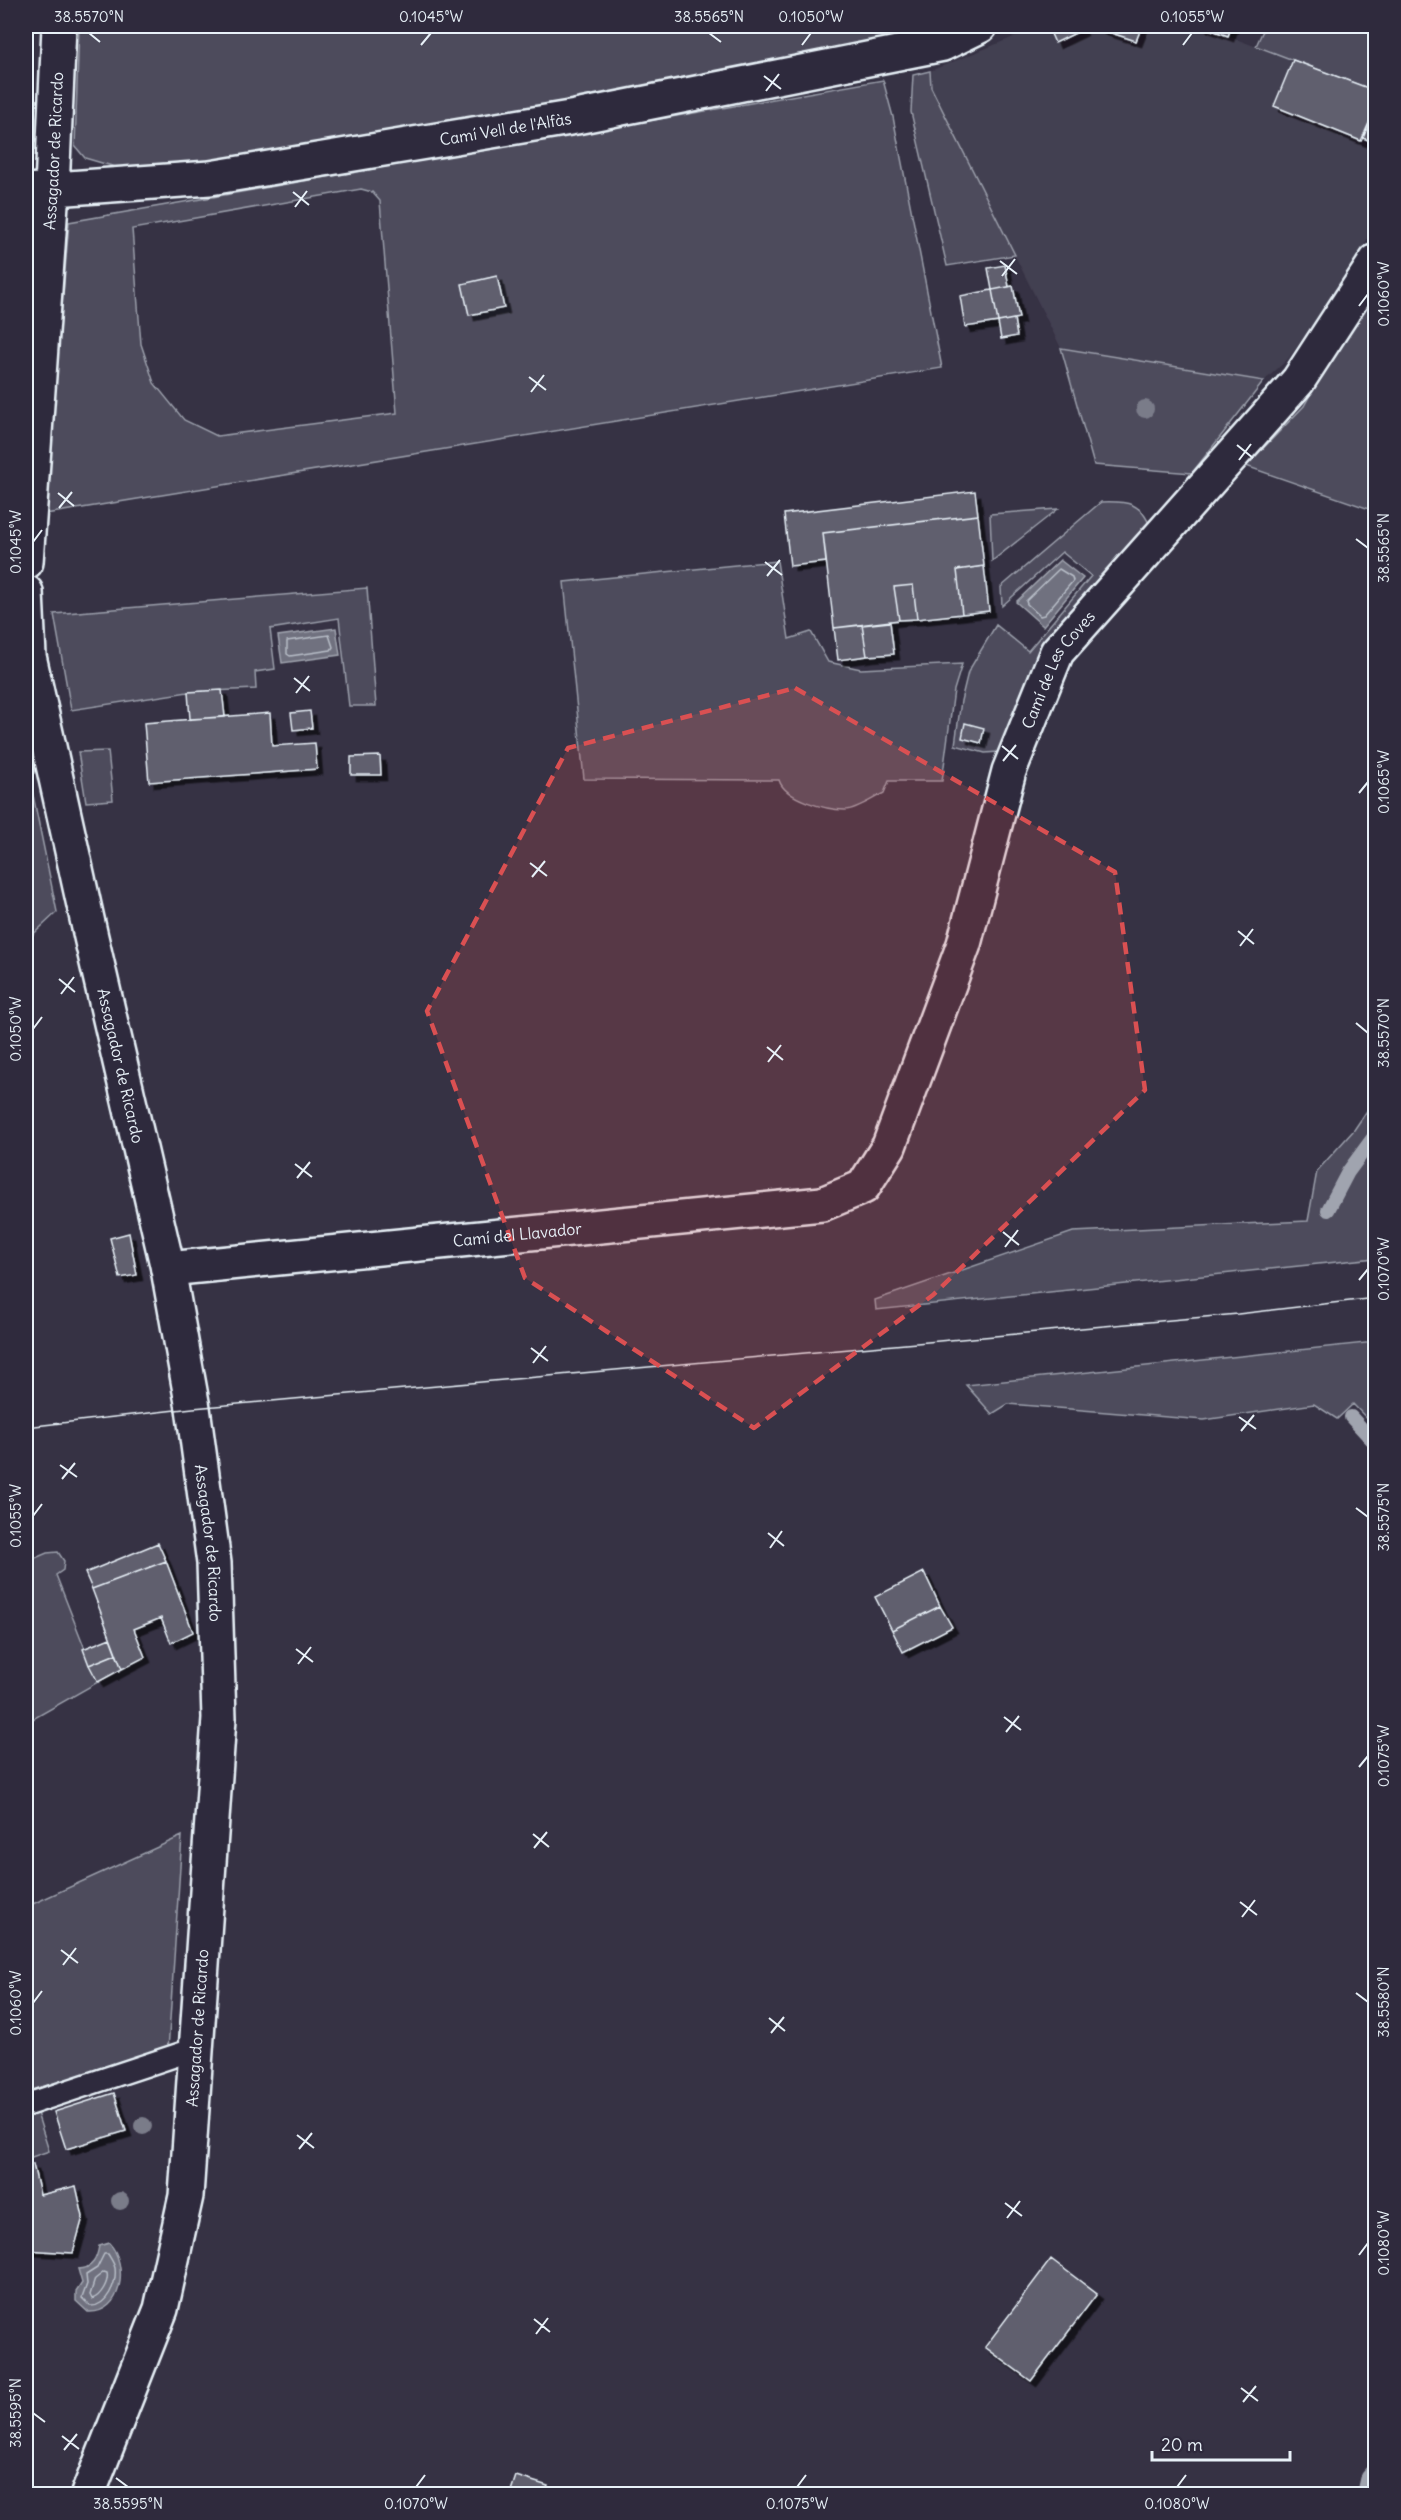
<svg xmlns="http://www.w3.org/2000/svg" width="1401" height="2520" viewBox="0 0 1401 2520" font-family="Delius,sans-serif">
  <style>
    .built { fill: #433f51 }
    .green { fill: #4d4b5c; stroke: #9a9eaa; stroke-width: 1.5; fill-rule: evenodd }
    .water { fill: #70717f; stroke: #a0a4af; stroke-width: 1.5 }
    .lines { fill: none; stroke-linecap: round; stroke-linejoin: round }
    .shore { stroke: #b8bec8; stroke-width: 1.5 }
    .stream { stroke: #a0a4af; stroke-width: 14 }
    .building { fill: #605e6e; stroke: #e8f1f8; stroke-width: 1.5; filter: url(#shadow) }
    .lane-casing { stroke: #e8f1f8; stroke-width: 26 }
    .street-casing { stroke: #e8f1f8; stroke-width: 38 }
    .lane { stroke: #2f2a3d; stroke-width: 21 }
    .street { stroke: #2f2a3d; stroke-width: 33 }
    .tram { stroke: #e8f1f8; stroke-width: 1.5 }
    .tree { fill: #7a7b89 }
    .marked { fill: #da5052; fill-opacity: 0.2; stroke: #da5052; stroke-width: 4.5; stroke-dasharray: 12 8; stroke-linejoin: round }
    .ticks { fill: none; stroke: #e8f1f8; stroke-width: 2 }
    .labels { text-anchor: middle; stroke-width: 5; stroke-linejoin: round; paint-order: stroke }
    .street-label { font-size: 16px; fill: #e8f1f8; stroke: #2f2a3d }
    .neatline { fill: none; stroke: #e8f1f8; stroke-width: 2 }
    .ticks-label { font-size: 15px; text-anchor: middle; fill: #e8f1f8 }
  </style>
  <defs>
    <filter id="shadow"><feDropShadow dx="5.5" dy="5.5" stdDeviation="0" flood-color="#0009"/></filter>
  </defs>
  <rect width="100%" height="100%" fill="#363244"/>
  <filter id="ink" filterUnits="userSpaceOnUse"><feTurbulence type="fractalNoise" baseFrequency=".0167" numOctaves="2"/><feDisplacementMap in="SourceGraphic" scale="12" xChannelSelector="R" yChannelSelector="G"/><feConvolveMatrix kernelMatrix="1 2 1 2 8 2 1 2 1" color-interpolation-filters="sRGB"/></filter>
  <g filter="url(#ink)">
    <!-- built -->
    <path class="built" d="M1041 26H1201L1375 91V224L1352 269 1288 359 1264 381 1061 348 931 87 930 71Z"/>
    <!-- green -->
    <path class="green" d="M79 26H946L923 36 564 108 165 170 119 168 85 158 75 146Z
      M1265 26H1375V91L1256 46Z
      M930 71 931 87 1015 255 947 266 911 112 913 75Z
      M883 80 893 117 942 368 45 514 69 222ZM361 189 372 192 380 201 397 413 217 436 184 420 154 383 141 344 132 229Z
      M1375 283V511L1246 466 1304 406 1350 322Z
      M1061 348 1264 381 1192 473 1094 465Z
      M1101 502C1127 501 1142 502 1151 529L1034 661 998 752 985 753 955 745 961 701 968 672 996 625 1028 651 1091 576 1062 552 1002 606 1001 587Z
      M1058 509 992 561 990 514Z
      M777 561 789 639 811 632 828 662 861 669 962 664 954 690 942 781H889L884 793C873 798 856 810 845 810 826 810 785 799 779 780L584 779 564 582Z
      M367 588 376 706H349L339 618 270 629 275 669 255 672 256 689 188 692 71 710 54 614Z
      M108 751 113 800 86 802 78 752Z
      M26 761 57 912 26 941Z
      M1375 1099V1258L876 1310 875 1300 1073 1232 1308 1221 1317 1171 1354 1130Z
      M1375 1342V1427L1353 1404 1337 1419 1314 1404 1204 1420 1008 1404 992 1414 966 1385Z
      M58 1552 64 1561 63 1570 56 1575 98 1682 26 1723V1562L47 1553Z
      M182 1836 168 2050 26 2095V1907Z
      M37 2113 49 2151 26 2159V2116Z"/>
    <!-- water -->
    <path class="water" d="M1060 560 1083 578 1043 626 1016 602Z
      M336 628 340 655 282 663 278 636Z
      M109 2243C129 2264 123 2314 88 2312L76 2301V2292L82 2283 78 2269C93 2269 97 2258 99 2246Z"/>
    <g class="lines">
      <!-- shore -->
      <path class="shore" d="M1059 569 1072 577 1073 581 1044 615 1040 616 1027 604 1026 601Z
        M329 635 333 647 331 650 290 656 287 654V641Z
        M104 2254H108C111 2259 114 2263 115 2268 117 2283 107 2307 90 2306L82 2298 87 2284 86 2275 97 2268Z
        M104 2272 107 2273C109 2282 101 2296 92 2299L90 2295 95 2279Z"/>
      <!-- stream -->
      <path class="stream" d="M1328 1210 1348 1172 1376 1134
        M1351 1417 1376 1444
        M1364 2494 1368 2476 1376 2467"/>
    </g>
    <!-- building -->
    <path class="building" d="M1051 26H1080L1082 30 1055 43 1048 27Z
      M1100 26H1142L1136 41 1099 29Z
      M1201 26H1232L1228 36Z
      M1293 60 1376 91V107L1361 141 1274 106Z
      M1376 107V143L1363 138Z
      M1005 265 1009 287 992 290 988 268Z
      M497 276 504 308 469 315 462 284Z
      M1013 286 1019 318 998 322 992 290Z
      M992 290 998 322 965 327 960 296Z
      M1014 319 1017 336 1001 339 998 322Z
      M975 491 978 515 823 533 826 562 790 566 784 514Z
      M978 515 984 566 957 570 962 614 917 619 913 585 894 587 899 620 834 628 823 533Z
      M984 566 989 611 962 614 957 570Z
      M913 585 917 619 899 620 894 587Z
      M890 622 894 654 867 656 862 625Z
      M862 625 867 656 838 660 834 628Z
      M222 690 225 717 190 719 188 692Z
      M310 711 312 728 293 730 291 713Z
      M270 713 272 746 315 743 317 769 149 782 144 723Z
      M965 723 984 728 981 743 962 738Z
      M380 756 381 775H351V757Z
      M129 1233 137 1275 120 1278 110 1238Z
      M158 1543 166 1561 92 1589 85 1573Z
      M166 1561 193 1632 171 1643 161 1618 134 1629 145 1657 122 1669 92 1589Z
      M924 1572 940 1606 892 1630 875 1597Z
      M940 1606 952 1627 903 1652 892 1630Z
      M110 1638 116 1654 89 1665 83 1649Z
      M116 1654 122 1669 98 1682 89 1665Z
      M114 2093 126 2131 66 2149 54 2112Z
      M33 2164 40 2195 76 2186 83 2217 73 2253 26 2250V2166Z
      M1051 2259 1097 2294 1031 2381 985 2347Z
      M516 2476 548 2486 545 2494H510Z"/>
    <g class="lines">
      <defs>
        <path id="lane" d="M26 2105 195 2049"/>
        <g id="street">
          <path id="s1" d="M26 191 210 178 576 117 943 44 980 26"/>
          <path id="s2" d="M26 562 52 189 59 26"/>
          <path id="s3" d="M26 592 29 656 91 937 168 1269 193 1408 214 1563 219 1718 186 2196 161 2309 88 2494"/>
          <path id="s4" d="M168 1269 822 1204 863 1187 889 1146 964 944 1009 771 1057 652 1298 381 1376 261"/>
        </g>
      </defs>
      <!-- lane casing -->
      <use href="#lane" class="lane-casing"/>
      <!-- street casing -->
      <use href="#street" class="street-casing"/>
      <!-- lane -->
      <use href="#lane" class="lane"/>
      <!-- street -->
      <use href="#street" class="street"/>
      <!-- tram -->
      <path class="tram" d="M26 1427 193 1408 1238 1314 1376 1298"/>
    </g>
    <!-- trees -->
    <g class="tree">
      <circle cx="1145" cy="409" r="9"/>
      <circle cx="143" cy="2126" r="9"/>
      <circle cx="120" cy="2201" r="9"/>
    </g>
  </g>
  <!-- marked area -->
  <path class="marked" d="M795 688 1115 872 1145 1090 933 1295 754 1428 525 1278 427 1011 568 748Z"/>
  <!-- ticks -->
  <path class="ticks" d="M89 33 100 42M709 33 721 42M421 45 431 33M802 45 811 33M1183 45 1192 33M764 76 781 89M766 91 779 74M293 192 309 205M295 207 307 191M1000 261 1017 274M1002 276 1015 259M1359 306 1368 294M529 377 546 390M531 392 544 375M1237 445 1253 458M1239 460 1251 444M58 493 74 506M59 508 72 492M1356 539 1368 548M33 542 42 530M765 562 782 575M767 576 780 560M294 678 310 691M296 693 309 676M1002 746 1018 759M1003 761 1016 745M1359 793 1368 782M530 863 547 876M532 877 545 861M1238 931 1254 944M1240 946 1253 929M59 979 75 992M61 994 74 977M1356 1023 1368 1033M33 1029 42 1017M767 1047 783 1060M768 1062 781 1045M295 1164 312 1177M297 1178 310 1162M1003 1232 1019 1245M1005 1247 1018 1230M1359 1280 1368 1269M531 1348 548 1361M533 1363 546 1346M1239 1417 1256 1429M1241 1431 1254 1415M60 1465 77 1477M62 1479 75 1463M1356 1508 1368 1517M33 1516 42 1504M768 1533 784 1546M770 1548 782 1531M296 1649 313 1662M298 1664 311 1647M1004 1717 1021 1730M1006 1732 1019 1716M1359 1767 1368 1756M533 1834 549 1847M534 1848 547 1832M1240 1902 1257 1915M1242 1917 1255 1900M61 1950 78 1963M63 1965 76 1948M1356 1993 1368 2002M33 2003 42 1991M769 2018 785 2031M771 2033 784 2017M297 2135 314 2148M299 2149 312 2133M1005 2203 1022 2216M1007 2218 1020 2201M1359 2255 1368 2243M534 2319 550 2332M536 2334 548 2318M1241 2388 1258 2401M1243 2402 1256 2386M33 2413 45 2422M62 2436 79 2449M64 2450 77 2434M116 2478 128 2487M416 2487 425 2475M797 2487 806 2475M1177 2487 1186 2475"/>
  <g class="labels">
    <!-- street labels -->
    <g class="street-label">
      <text dy="6" stroke="none"><textPath href="#s1" startOffset="484">Camí Vell de l'Alfàs</textPath></text>
      <text dy="6" stroke="none"><textPath href="#s2" startOffset="412">Assagador de Ricardo</textPath></text>
      <text dy="6" stroke="none"><textPath href="#s4" startOffset="1258">Camí de Les Coves</textPath></text>
      <text dy="6" stroke="none"><textPath href="#s3" startOffset="484">Assagador de Ricardo</textPath></text>
      <text dy="6" stroke="none"><textPath href="#s4" startOffset="351">Camí del Llavador</textPath></text>
      <text dy="6" stroke="none"><textPath href="#s3" startOffset="970">Assagador de Ricardo</textPath></text>
      <text transform="translate(197 2028) rotate(-86)" y="6">Assagador de Ricardo</text>
    </g>
  </g>
  <!-- margin -->
  <rect width="1401" height="2520" fill="none" stroke="#2f2a3d" stroke-width="66"/>
  <!-- scale -->
  <path d="M1152 2451v9h138v-9" fill="none" stroke="#e8f1f8" stroke-width="3"/>
  <text x="1161" y="2451" font-size="18" fill="#e8f1f8" stroke="#2f2a3d" stroke-width="4.5" paint-order="stroke">20 m</text>
  <rect x="33" y="33" width="1335" height="2454" class="neatline"/>
  <g class="ticks-label">
    <text x="89" y="22">38.5570°N</text>
    <text x="431" y="22">0.1045°W</text>
    <text x="709" y="22">38.5565°N</text>
    <text x="811" y="22">0.1050°W</text>
    <text x="1192" y="22">0.1055°W</text>
    <text transform="translate(1384 294) rotate(-90)" y="5">0.1060°W</text>
    <text transform="translate(16 542) rotate(-90)" y="5">0.1045°W</text>
    <text transform="translate(1384 548) rotate(-90)" y="5">38.5565°N</text>
    <text transform="translate(1384 782) rotate(-90)" y="5">0.1065°W</text>
    <text transform="translate(16 1029) rotate(-90)" y="5">0.1050°W</text>
    <text transform="translate(1384 1033) rotate(-90)" y="5">38.5570°N</text>
    <text transform="translate(1384 1269) rotate(-90)" y="5">0.1070°W</text>
    <text transform="translate(16 1516) rotate(-90)" y="5">0.1055°W</text>
    <text transform="translate(1384 1517) rotate(-90)" y="5">38.5575°N</text>
    <text transform="translate(1384 1756) rotate(-90)" y="5">0.1075°W</text>
    <text transform="translate(1384 2002) rotate(-90)" y="5">38.5580°N</text>
    <text transform="translate(16 2003) rotate(-90)" y="5">0.1060°W</text>
    <text transform="translate(1384 2243) rotate(-90)" y="5">0.1080°W</text>
    <text transform="translate(16 2413) rotate(-90)" y="5">38.5595°N</text>
    <text x="128" y="2509">38.5595°N</text>
    <text x="416" y="2509">0.1070°W</text>
    <text x="797" y="2509">0.1075°W</text>
    <text x="1177" y="2509">0.1080°W</text>
  </g>
</svg>
